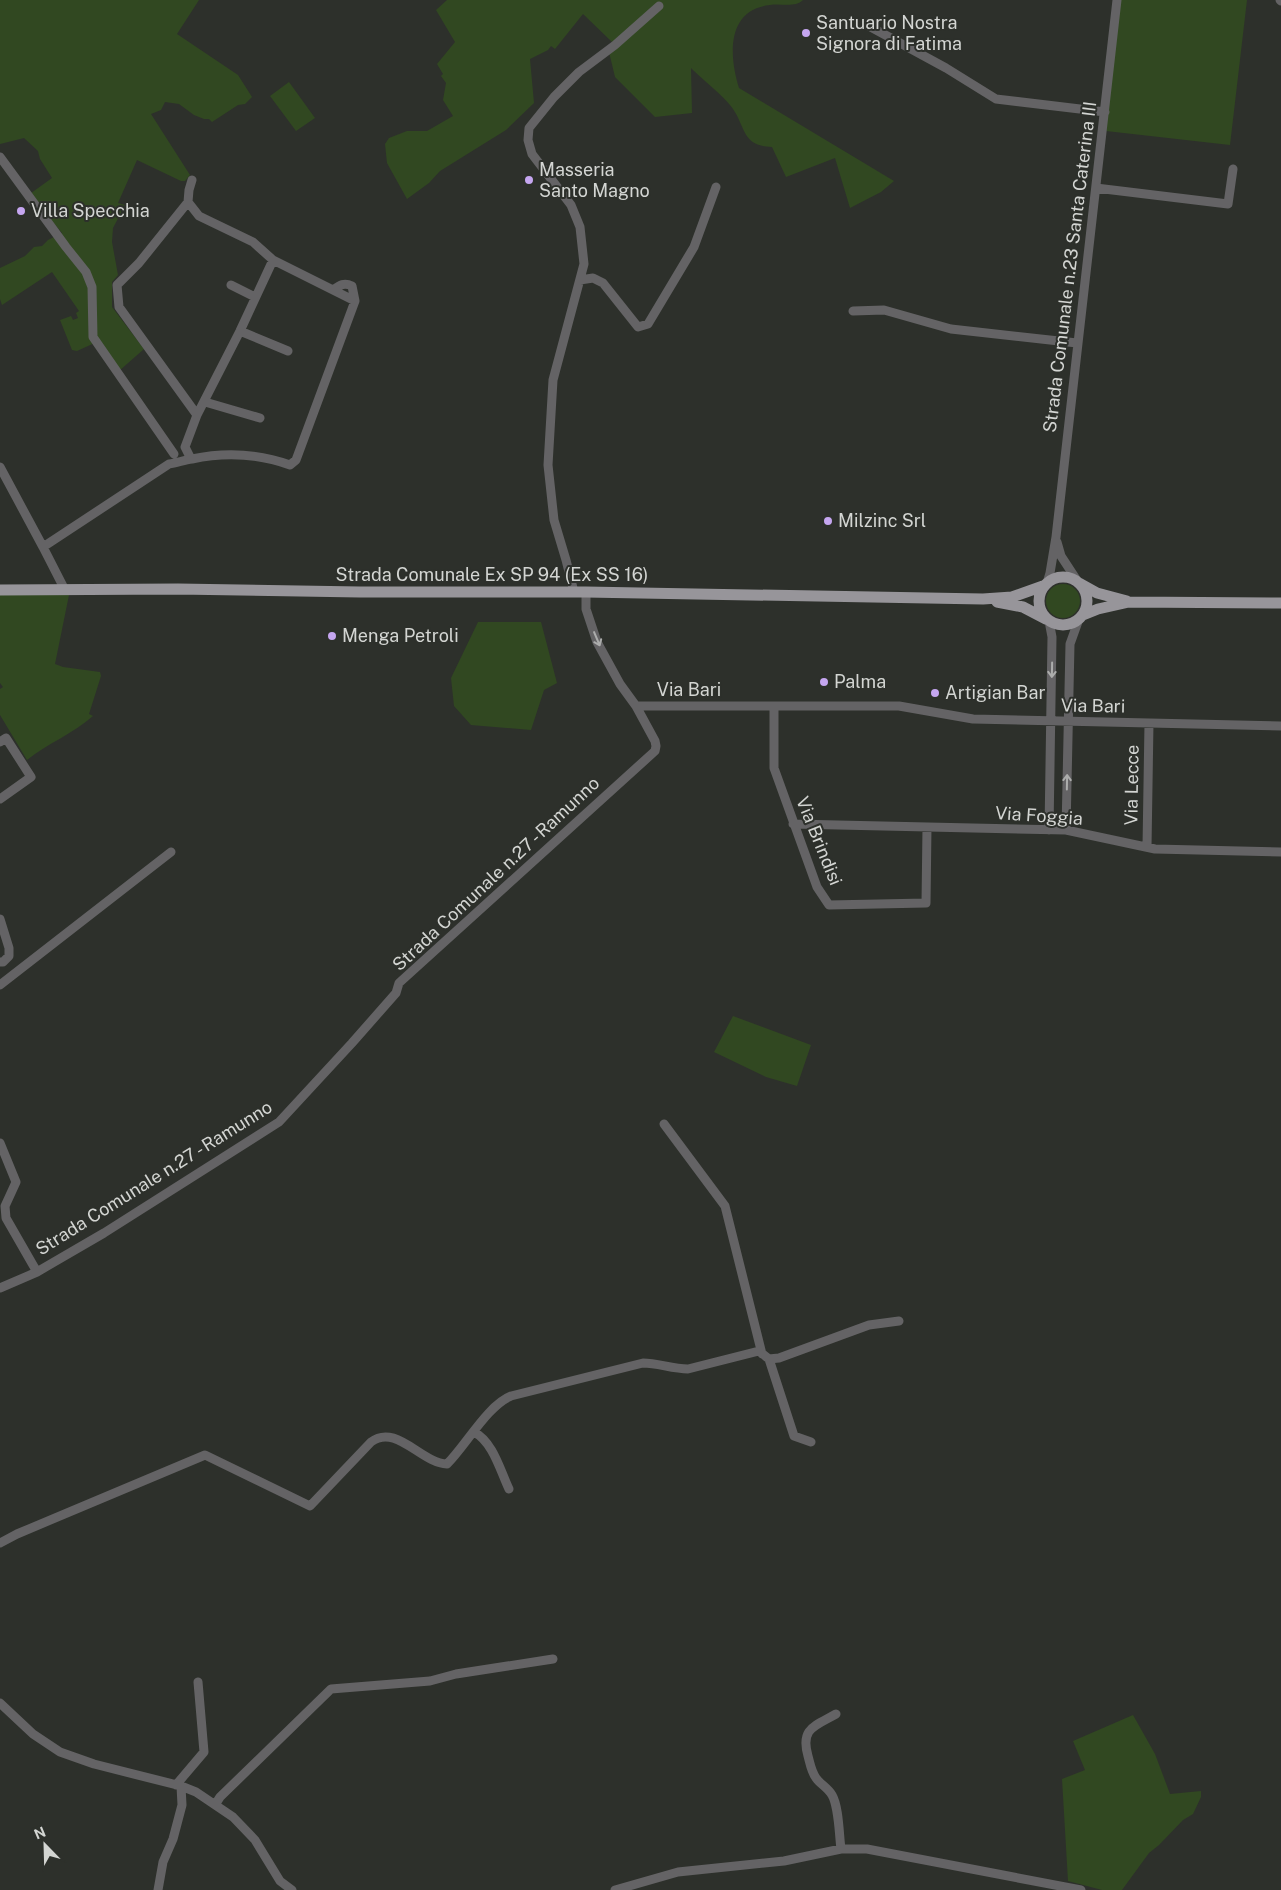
<svg xmlns="http://www.w3.org/2000/svg" width="1281" height="1890" viewBox="0 0 1281 1890" font-family="'Public Sans',sans-serif">
  <style>
    .green { fill: #314821 }
    .lines { fill: none; stroke-linecap: round; stroke-linejoin: round }
    .minor { stroke: #646365; stroke-width: 9 }
    .major { stroke: #97959a; stroke-width: 11 }
    .oneway { stroke: #acadac }
    .poi-dot { fill: #c5a6f0; stroke: #2d302b; stroke-width: 2 }
    .labels { text-anchor: middle; stroke-width: 4; stroke-linejoin: round; paint-order: stroke }
    .poi-label { font-size: 18px; fill: #d3d5d2; stroke: #2d302b; text-anchor: start }
    .street-label { font-size: 18px; fill: #d3d5d2; stroke: #2d302b }
  </style>
  <rect width="100%" height="100%" fill="#2d302b"/>
  <!-- green -->
  <path class="green" d="M0 0H199L177 34 238 75 252 97 245 104 238 105 212 122 209 119H204L194 115 179 104 165 102 161 110 151 114 190 175 185 181H181L137 160 118 203 125 205 113 228 112 242 118 275 112 282V307L144 349 119 371 99 341 77 351 72 350 60 320 71 316 73 320 78 318 76 313 79 311 52 272 2 305 0 299V268L25 256 34 247 42 246 48 240 62 233 41 208V206H36L27 196 52 178 40 159 38 151 24 138 0 144Z
    M447 0H803C795 8 781 3 770 5 726 10 729 56 739 88L894 181 881 192 850 208 835 158 786 177 772 147C742 146 746 128 733 109 726 98 702 79 691 68L692 113 655 117 615 77 609 52 615 47 612 42 583 14 555 49 551 46 548 50 530 59 534 103 506 130 440 171 429 183 407 199 387 163 385 144 389 138 407 131H427L453 116 443 100 446 83 441 76 443 74 437 64 455 42 436 10Z
    M1118 0H1247L1230 145 1106 131Z
    M289 82 315 118 296 131 270 96Z
    M1046 601a17 17 0 1 1 34 0a17 17 0 1 1-34 0Z
    M0 595H69L55 664 63 667 100 672 101 676 89 714 93 716C73 734 48 743 27 760L0 715V689L3 687 0 683Z
    M478 622H541L557 683 544 690 531 730 471 725 454 706 451 678Z
    M733 1016 811 1045 797 1086 766 1077 714 1052Z
    M1133 1715 1155 1754 1170 1794 1201 1791V1797L1193 1814 1183 1820 1159 1845 1149 1853 1122 1890H1102L1068 1881 1062 1779 1085 1770 1073 1741Z"/>
  <g class="lines">
    <!-- minor -->
    <path class="minor" d="M1280 0 1281 1
      M867 25 946 68 996 99 1105 112
      M0 157 66 247 86 272 92 287 93 337 174 454
      M192 180 189 190 188 202 139 263 117 285 119 307 197 415
      M1096 188 1228 204 1233 169
      M188 202 199 216 253 242 273 260 355 301
      M580 280 593 278 603 283 638 327 648 324 694 247 716 187
      M231 285 255 297
      M853 311 884 310 951 329 1077 343
      M240 331 288 351
      M205 402 260 418
      M191 459 185 447 197 415 240 331 273 260
      M0 467 43 547
      M1057 542 1061 556 1078 582
      M1047 583 1050 573 1056 537 1117 0
      M65 590 43 547 169 464C177 463 184 460 192 459 225 452 259 454 290 465L296 460 355 301 352 286C344 282 340 285 333 290
      M574 592 566 560 554 520 548 465 553 380 584 264 580 227 571 205 532 154 528 140 529 128 554 97 579 72 615 45 659 6
      M1049 621 1052 637 1049 830
      M636 706H899L973 719 1281 726
      M774 706V768L817 887 829 905 926 903 927 827
      M0 742 6 738 31 777 0 799
      M793 824 1066 830 1155 849 1281 852
      M1066 830 1070 644 1079 619
      M1147 847 1149 723
      M0 919 9 948V956L3 962H0
      M0 985 171 852
      M664 1124 725 1206 762 1354
      M0 1143 16 1182 5 1206 6 1218 37 1272
      M0 1288 37 1272 104 1233 279 1122 352 1043 396 993 399 983 655 751 656 746 655 741 636 706 620 684 597 642 586 609V592
      M769 1359 794 1436 811 1442
      M474 1432C493 1442 500 1470 509 1489
      M0 1543 17 1534 205 1455 310 1506 371 1442C396 1423 421 1463 447 1464 466 1445 488 1405 511 1396L643 1363C658 1363 672 1369 688 1369L759 1351 769 1359 779 1358 869 1325 899 1321
      M0 1703 33 1734 60 1752 94 1764 181 1786 196 1792 233 1817 255 1840 280 1881 292 1890
      M836 1714C815 1726 800 1728 808 1756 810 1763 811 1771 816 1778 820 1784 828 1788 832 1795 839 1807 839 1834 841 1849
      M176 1785 204 1752 198 1682
      M215 1805 220 1797 331 1689 430 1681 456 1674 553 1659
      M158 1890 163 1862 173 1839 182 1805 181 1786
      M615 1890 678 1872 784 1861 841 1849H867L1081 1890"/>
    <!-- major -->
    <path class="major" d="M1039 601a24 24 0 1 1 48 0a24 24 0 1 1-48 0Z
      M1079 583 1097 593 1127 601
      M0 590 178 589 360 592H586L983 599 1012 597 1043 586
      M997 602 1023 607 1046 619
      M1083 615 1098 609 1129 602 1281 603"/>
  </g>
  <!-- one-way arrows -->
  <defs><path id="oneway-shaft" d="M-6 0H5M1.5-3L5.5 0L1.5 3" fill="none" stroke-width="1.6" stroke-linecap="round" stroke-linejoin="round" transform="scale(1.25)"/></defs>
  <g class="oneway">
    <use href="#oneway-shaft" transform="translate(597 639) rotate(67)"/>
    <use href="#oneway-shaft" transform="translate(1052 670) rotate(91)"/>
    <use href="#oneway-shaft" transform="translate(1067 782) rotate(-89)"/>
  </g>
  <!-- markers -->
  <g class="poi-dot">
    <circle cx="806" cy="33" r="5"/>
    <circle cx="529" cy="180" r="5"/>
    <circle cx="21" cy="211" r="5"/>
    <circle cx="828" cy="521" r="5"/>
    <circle cx="332" cy="636" r="5"/>
    <circle cx="824" cy="682" r="5"/>
    <circle cx="935" cy="693" r="5"/>
  </g>
  <g class="labels">
    <!-- poi labels -->
    <g class="poi-label">
      <text x="816" y="29">Santuario Nostra<tspan x="816" dy="21">Signora di Fatima</tspan></text>
      <text x="539" y="176">Masseria<tspan x="539" dy="21">Santo Magno</tspan></text>
      <text x="31" y="217">Villa Specchia</text>
      <text x="838" y="527">Milzinc Srl</text>
      <text x="342" y="642">Menga Petroli</text>
      <text x="834" y="688">Palma</text>
      <text x="945" y="699">Artigian Bar</text>
    </g>
    <!-- street labels -->
    <g class="street-label">
      <text transform="translate(1070 267) rotate(-83)" y="6">Strada Comunale n.23 Santa Caterina III</text>
      <text x="492" y="581">Strada Comunale Ex SP 94 (Ex SS 16)</text>
      <text x="689" y="696">Via Bari</text>
      <text transform="translate(1093 706) rotate(1)" y="6">Via Bari</text>
      <text transform="translate(1132 785) rotate(-89)" y="6">Via Lecce</text>
      <text transform="translate(1039 816) rotate(4)" y="6">Via Foggia</text>
      <text transform="translate(819 841) rotate(68)" y="6">Via Brindisi</text>
      <text transform="translate(496 874) rotate(-43)" y="6">Strada Comunale n.27 - Ramunno</text>
      <text transform="translate(154 1178) rotate(-32)" y="6">Strada Comunale n.27 - Ramunno</text>
    </g>
  </g>
  <!-- north arrow -->
  <g transform="translate(45 1845) rotate(337)" stroke="#2d302b" stroke-width="4" paint-order="stroke">
  <path d="M0-4L9 19L0 12L-9 19Z" fill="#d3d5d2"/>
  <text y="-8" font-size="14" font-weight="bold" text-anchor="middle" fill="#d3d5d2">N</text>
  </g>
</svg>
